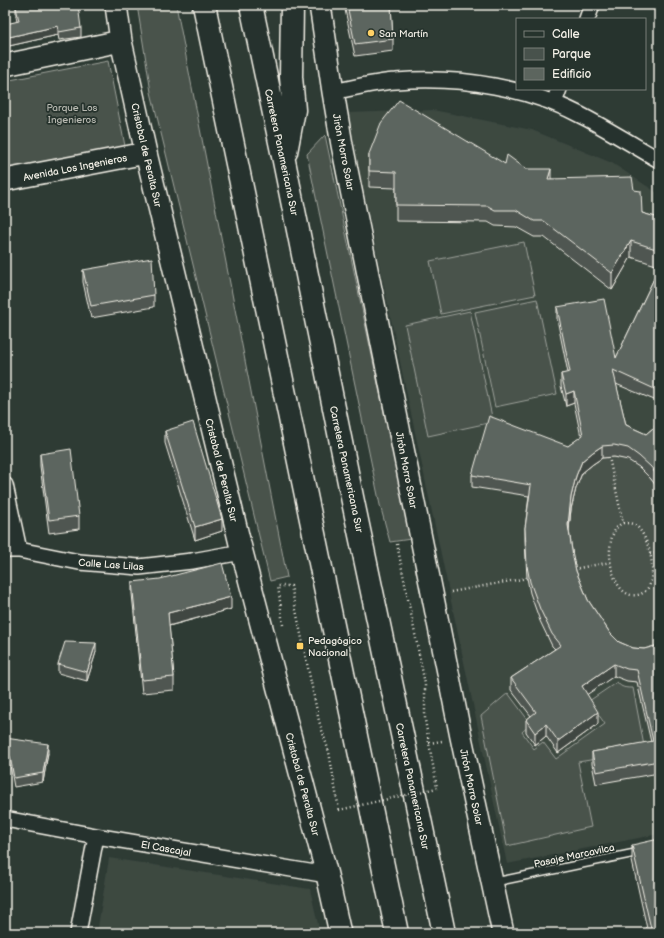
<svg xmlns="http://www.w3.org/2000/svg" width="664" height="938" viewBox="0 0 664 938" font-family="'Balsamiq Sans',sans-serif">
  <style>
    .built { fill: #3c4841 }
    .green { fill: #48524c; stroke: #9ea29a }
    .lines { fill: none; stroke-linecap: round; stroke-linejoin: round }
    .lane-casing { stroke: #f4f1e8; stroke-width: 10 }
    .street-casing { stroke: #f4f1e8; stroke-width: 18 }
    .secondary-casing { stroke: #f4f1e8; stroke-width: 24 }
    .highway-casing { stroke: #f4f1e8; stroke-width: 25 }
    .path { stroke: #f4f1e8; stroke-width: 2.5; stroke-dasharray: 1 3; stroke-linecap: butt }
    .lane { stroke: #26332d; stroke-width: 7 }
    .street { stroke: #26332d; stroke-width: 15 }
    .secondary { stroke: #26332d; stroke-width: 21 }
    .highway { stroke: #26332d; stroke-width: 22 }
    .path-bridge { stroke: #f4f1e8; stroke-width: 2.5; stroke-dasharray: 1 3; stroke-linecap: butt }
    .wall { fill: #4f5751; stroke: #f4f1e8 }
    .shaded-wall { fill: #404742; stroke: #f4f1e8 }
    .building { fill: #5c655e; stroke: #f4f1e8 }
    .poi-dot { fill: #ffd166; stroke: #26332d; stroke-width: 1.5 }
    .labels { text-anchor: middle; stroke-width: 3.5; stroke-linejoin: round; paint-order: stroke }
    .poi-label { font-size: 10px; fill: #f4f1e8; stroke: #26332d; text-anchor: start }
    .park-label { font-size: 10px; fill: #b8b9b1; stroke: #26332d }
    .street-label { font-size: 10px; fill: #f4f1e8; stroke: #26332d }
  </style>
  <rect width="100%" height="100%" fill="#2e3b34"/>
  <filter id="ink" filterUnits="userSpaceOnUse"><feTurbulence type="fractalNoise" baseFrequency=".025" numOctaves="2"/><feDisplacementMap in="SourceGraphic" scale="8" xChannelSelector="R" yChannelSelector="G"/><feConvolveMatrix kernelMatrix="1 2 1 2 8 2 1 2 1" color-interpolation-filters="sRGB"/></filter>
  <g filter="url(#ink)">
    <!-- built -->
    <path class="built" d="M433 110 532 130 612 163 659 194V834L507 864 347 113Z
      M109 858 310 889 320 933H97Z"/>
    <!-- green -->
    <path class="green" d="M137 5H176L287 577 270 581 151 92Z
      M108 61 125 146 5 170V81Z
      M325 135 411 539 390 542 380 505 307 154Z
      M524 242 535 295 441 314 430 261Z
      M537 299 557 394 495 407 475 312Z
      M470 311 493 422 428 436 405 325Z
      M614 457C618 458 623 458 627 459 640 464 651 479 659 490V657L619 654 576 583 568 537 571 509 576 488 582 473 593 464 602 458Z
      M617 682C621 688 626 688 633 688L645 751 578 762 591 827 507 846 481 716 508 693 531 724 522 732 534 749 543 742 556 759 605 724 589 701Z"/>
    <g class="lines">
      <defs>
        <path id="lane" d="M495 882 659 848"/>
        <path id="street" d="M587 19 592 5
          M333 92C353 88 375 82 396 81 461 76 530 87 588 119 612 132 635 146 659 160
          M554 103 559 89
          M5 485 19 550
          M5 550H19L79 562 139 567 192 561 242 552
          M5 819 96 836 327 875
          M78 933 96 836"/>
        <path id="secondary" d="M116 5 121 41 146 153 242 552 327 875 340 933
          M320 5 333 92 342 145 461 737 503 933
          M5 65 121 41
          M5 180 146 153"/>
        <path id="highway" d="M204 5 397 933
          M251 5 284 161 352 497 444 933
          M286 152 294 110 291 77 292 5"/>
      </defs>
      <!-- lane casing -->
      <use href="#lane" class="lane-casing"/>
      <!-- street casing -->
      <use href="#street" class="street-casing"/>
      <!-- secondary casing -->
      <use href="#secondary" class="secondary-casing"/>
      <!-- highway casing -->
      <use href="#highway" class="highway-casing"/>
      <!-- path -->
      <path class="path" d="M609 457 623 523
        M623 523C627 523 631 523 635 525 651 536 663 591 637 595 609 600 600 532 623 523Z
        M397 544 425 684V720L437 788
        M650 554 659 553
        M574 569 611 562
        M451 592 527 578
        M283 625 278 586H291L319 721 329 752 339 810
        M429 743 442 741"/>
      <!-- lane -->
      <use href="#lane" class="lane"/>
      <!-- street -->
      <use href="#street" class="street"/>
      <!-- secondary -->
      <use href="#secondary" class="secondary"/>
      <!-- highway -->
      <use href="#highway" class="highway"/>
      <!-- path-bridge -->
      <path class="path-bridge" d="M339 810 437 788"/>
    </g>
    <!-- wall -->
    <path class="wall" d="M344 5H391L393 39V51L355 56Z
      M42 6 81 28V37L59 40 58 35 9 46 6 33V24L17 22 16 15V7Z
      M369 154 505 164 526 169 551 179 634 190 642 213 659 218V266L631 257 612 290 544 237H534L516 227 495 226 488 222 396 221V188L369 187Z
      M659 268V402L616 384 626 425 646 434 659 423V490L651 479 639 467 628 460 614 457 602 458 593 464 582 473 576 488 571 509 569 530 573 557 576 571 588 600 610 633 619 642 633 648 644 649 659 645V775V773L596 784 592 764V752L651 742 637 682 627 681 614 676 587 694 598 724 558 753 546 736 535 745 526 732V720L531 716 511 690V678L555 649 552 646 540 621 530 593 527 578 525 540V528L529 496 472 487V475L568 446 581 437 574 403 566 406 561 386V374L568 373 557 319V307L616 358Z
      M83 270 154 295V307L91 318 83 282Z
      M165 431 222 531 195 540 165 443Z
      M40 454 79 516V529L49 533 40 466Z
      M132 582 231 609 169 626 174 677V690L142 693 132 594Z
      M96 652 87 681 58 673V664Z
      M5 738 48 753 43 782 14 787 10 765 5 764Z
      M632 845 659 933H648L632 861Z"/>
    <!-- shaded-wall -->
    <path class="shaded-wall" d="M58 26V35L9 46V37Z
      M551 169V185L548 179Z
      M631 241V257L612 290V273Z
      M574 391V403L566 406V394Z
      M602 446V458L593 464 582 473 576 488 571 509 568 537V525L571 497 576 476 582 461 593 452Z
      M222 519V531L195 540V527Z
      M231 597V609L168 626V613Z
      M96 643V652L87 681V672Z
      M614 664V676L582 698V686Z
      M598 712V724L558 753V741Z
      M546 724V736L535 745V733Z
      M48 744V753L43 782V773Z"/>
    <!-- building -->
    <path class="building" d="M23 5H42V6L50 5H78L81 28 59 32 58 26 9 37 6 24 19 21 16 7Z
      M347 5H391L393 39 355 44Z
      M399 100 505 164 507 155 526 169H551L548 179 632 177 634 190 641 191 642 213 659 218V250L631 241 612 273 544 221H534L516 210H495L488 206 396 205V172L369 171V154L381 123Z
      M152 258 154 295 91 306 83 270Z
      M659 268V391L613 370 626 425 646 434 659 423V478L651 467 639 456 628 448 614 445 602 446 593 452 582 461 576 476 571 497 568 525 573 557 576 571 588 600 610 633 619 642 633 648 644 649 659 645V763V761L596 772 592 752 653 741 637 670 627 669 614 664 582 686 598 712 558 741 546 724 535 733 526 720 536 712 511 678 561 645 552 634 540 609 530 582 527 566 525 528 531 485 472 475 489 416 568 446 583 435 574 391 566 394 561 374 570 372 557 307 604 299 616 358Z
      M193 422 222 519 195 527 165 431Z
      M71 449 79 516 49 520 40 454Z
      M222 563 231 597 168 613 174 677 142 680 132 582 160 579Z
      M65 642 96 643 87 672 58 664Z
      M5 738 48 744 43 773 14 778 10 756 5 755Z
      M659 839V933H652L632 845Z"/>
  </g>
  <!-- markers -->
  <g class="poi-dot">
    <circle cx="371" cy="33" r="4"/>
    <rect x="296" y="642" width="8" height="8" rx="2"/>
  </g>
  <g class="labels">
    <!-- poi labels -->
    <g class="poi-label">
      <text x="379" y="37">San Martín</text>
      <text x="308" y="644">Pedagógico<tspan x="308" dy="12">Nacional</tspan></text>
    </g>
    <!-- park labels -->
    <g class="park-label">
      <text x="72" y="111">Parque Los<tspan x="72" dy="12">Ingenieros</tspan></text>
    </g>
    <!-- street labels -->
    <g class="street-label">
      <text transform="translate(282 152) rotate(78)" y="4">Carretera Panamericana Sur</text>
      <text transform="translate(344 152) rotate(79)" y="4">Jirón Morro Solar</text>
      <text transform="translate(147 155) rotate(77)" y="4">Cristobal de Peralta Sur</text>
      <text transform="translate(75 167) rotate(-11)" y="4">Avenida Los Ingenieros</text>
      <text transform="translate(347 469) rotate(78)" y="4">Carretera Panamericana Sur</text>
      <text transform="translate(222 470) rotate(76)" y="4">Cristobal de Peralta Sur</text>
      <text transform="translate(407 470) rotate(79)" y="4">Jirón Morro Solar</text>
      <text transform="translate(111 564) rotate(4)" y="4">Calle Las Lilas</text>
      <text transform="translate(303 784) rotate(75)" y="4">Cristobal de Peralta Sur</text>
      <text transform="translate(413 786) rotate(78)" y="4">Carretera Panamericana Sur</text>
      <text transform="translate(472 787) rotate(78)" y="4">Jirón Morro Solar</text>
      <text transform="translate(166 848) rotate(10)" y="4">El Cascajal</text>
      <text transform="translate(574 855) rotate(-12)" y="4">Pasaje Marcavilca</text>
    </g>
  </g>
  <!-- margin -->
  <rect width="664" height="938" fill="none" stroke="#26332d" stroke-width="20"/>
  <rect x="10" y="10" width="644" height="918" fill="none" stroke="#f4f1e8" stroke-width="1.5" filter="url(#ink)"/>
  <!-- legend -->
  <rect x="516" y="18" width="130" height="72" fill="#26332d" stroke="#787f78"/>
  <rect x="524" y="31" width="20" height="6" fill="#26332d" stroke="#787f78"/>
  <text x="552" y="38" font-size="12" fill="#f4f1e8">Calle</text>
  <rect x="524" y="48" width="20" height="12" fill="#48524c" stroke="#787f78"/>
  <text x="552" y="58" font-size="12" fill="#f4f1e8">Parque</text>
  <rect x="524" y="68" width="20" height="12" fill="#5c655e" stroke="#787f78"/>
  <text x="552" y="78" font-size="12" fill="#f4f1e8">Edificio</text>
</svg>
